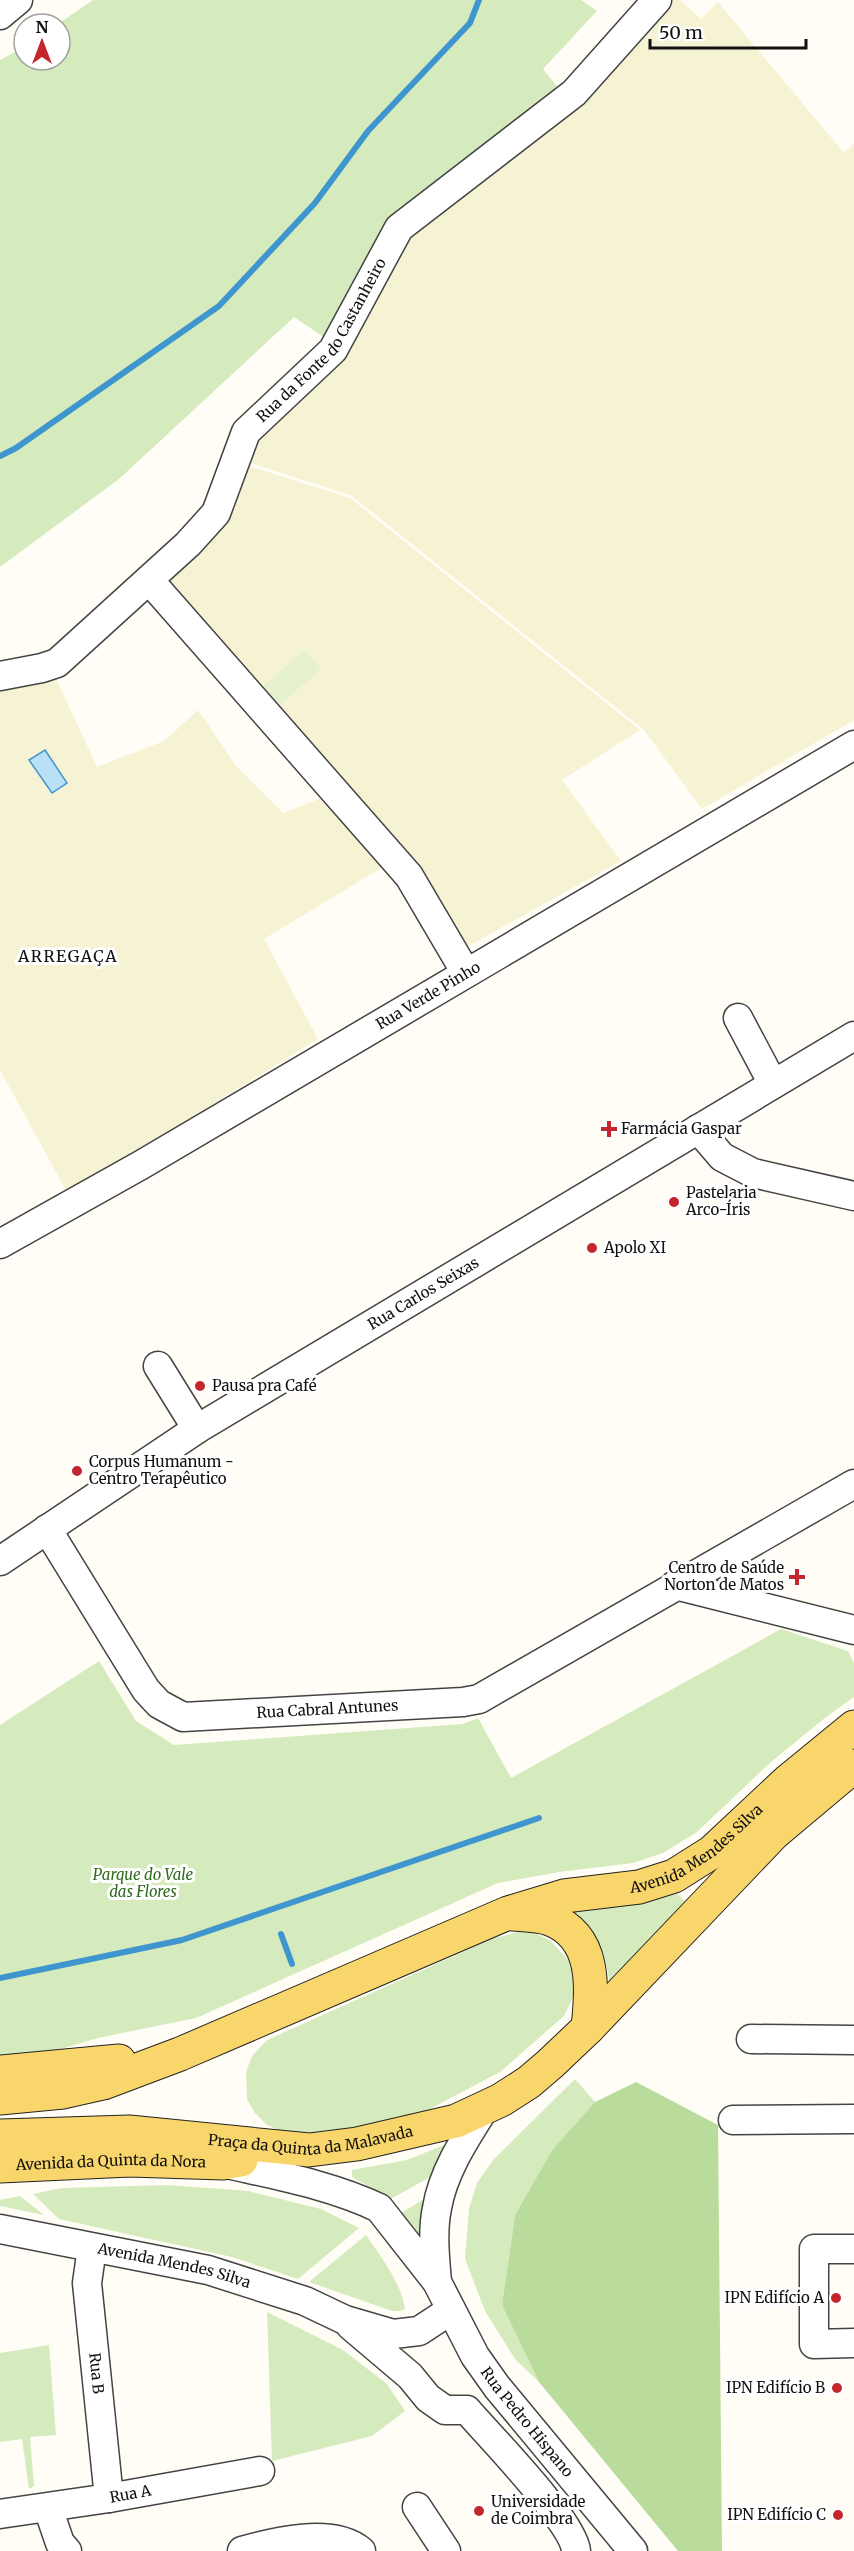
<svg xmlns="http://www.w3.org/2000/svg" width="854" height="2551" viewBox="0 0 854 2551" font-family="Merriweather,serif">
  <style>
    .farmland { fill: #f6f3d4 }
    .green { fill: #d5ebbd }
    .forest { fill: #b9dc9c }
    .pitch { fill: #e6f2cf }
    .water { fill: #b9e0f7; stroke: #3f96cf; stroke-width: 1.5 }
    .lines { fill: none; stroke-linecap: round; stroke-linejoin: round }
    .stream { stroke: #3f96cf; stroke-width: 6 }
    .minor-casing { stroke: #444; stroke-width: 31 }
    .major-casing { stroke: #222; stroke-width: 35 }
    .minor { stroke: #fff; stroke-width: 28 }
    .major { stroke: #f9d66b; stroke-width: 33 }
    .poi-dot { fill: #c4262e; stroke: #fff; stroke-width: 2 }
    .labels { text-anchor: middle; stroke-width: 6; stroke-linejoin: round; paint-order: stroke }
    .street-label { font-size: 15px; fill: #111; stroke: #fff }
    .poi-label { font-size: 15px; fill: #111; stroke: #fff; text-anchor: start }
    .park-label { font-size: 15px; font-style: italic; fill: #2f6b1f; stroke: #fff }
    .neighbourhood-label { font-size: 16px; letter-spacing: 1.5px; fill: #111; stroke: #fff }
  </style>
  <rect width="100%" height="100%" fill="#fffdf5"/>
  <!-- farmland -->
  <path class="farmland" d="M671 0H680L701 19 718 2 844 153 854 143V720L702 809 644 730 352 496 245 461 256 439 409 237 580 100Z
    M243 464 350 498 640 730 562 780 621 861 463 949 159 583Z
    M53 672 97 767 164 741 198 710 236 766 283 813 319 799 386 865 264 939 318 1039 68 1194 0 1070V690Z"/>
  <!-- green -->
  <path class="green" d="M93 0H581L597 11 543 69 560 90 392 221 325 338 294 317 119 479 0 567V60L24 47V60H60L58 24Z
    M781 1629 848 1651 854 1663V1697L826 1717 771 1762 697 1832 663 1853 633 1863 559 1872 498 1883 196 2018 98 2038 27 2059 0 2060V1725L99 1661 136 1721 174 1745 463 1724 478 1718 511 1778Z
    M672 1889 689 1905 610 1987C606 1950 596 1929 565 1908Z
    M518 1932 535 1933 551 1941 569 1961 573 1973 574 1995 564 2016 500 2072 430 2109 360 2129 290 2135 267 2125 254 2112 247 2099 246 2072 252 2056 267 2040 492 1939Z
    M575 2079 595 2102 552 2150 515 2215 502 2305 539 2382 515 2359 485 2311 465 2259 469 2209 477 2183 494 2159Z
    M444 2145 434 2175 385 2202 371 2188 352 2177V2170L407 2160Z
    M168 2185 248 2191 321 2209 359 2228 298 2279 232 2257 59 2219 33 2194 62 2188Z
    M20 2196 44 2215 0 2206V2200Z
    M429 2196 420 2242 398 2215Z
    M366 2235C381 2257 401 2282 405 2309L401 2311H392L309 2282Z
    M267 2312 343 2350 387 2384 405 2411 372 2436 272 2461Z
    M49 2345 56 2435 30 2437 34 2486 29 2489 22 2439 0 2442V2353Z"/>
  <!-- forest -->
  <path class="forest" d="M636 2082 718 2125 722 2551H678L539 2382 502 2305 515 2215 552 2150 595 2102Z"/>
  <!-- pitch -->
  <path class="pitch" d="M304 650 321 669 278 707 261 688Z"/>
  <!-- water -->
  <path class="water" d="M45 750 67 783 52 793 29 760Z"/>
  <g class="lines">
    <!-- stream -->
    <path class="stream" d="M0 456 16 448 219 306 315 203 368 131 470 23 479 0
      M281 1934 292 1964
      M0 1978 182 1940 539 1818"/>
    <defs>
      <g id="minor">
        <path d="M0 15 18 0"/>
        <path d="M149 580 409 876 466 973"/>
        <path id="s1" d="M0 676 42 668 57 663 188 544 216 513 246 432 333 350 399 228 574 93 657 0"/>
        <path d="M738 1018 773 1084"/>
        <path d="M698 1129 722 1157 753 1173 854 1196"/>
        <path id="s2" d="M0 1244 141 1165 854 745"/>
        <path d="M158 1366 197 1429"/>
        <path id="s3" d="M47 1529 146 1690 159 1704 183 1717 463 1702 479 1699 854 1484"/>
        <path id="s4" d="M0 1561 197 1429 854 1036"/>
        <path d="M675 1585 854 1630"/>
        <path d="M751 2039 854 2040"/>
        <path d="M733 2120 854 2119"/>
        <path id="s5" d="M223 2163C275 2175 331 2185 379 2208L437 2282 475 2356 497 2387 633 2551"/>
        <path id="s6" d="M0 2229 208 2270 305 2301 345 2320 393 2334 419 2331 451 2310"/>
        <path id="s7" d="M92 2248 87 2283 109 2498"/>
        <path d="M854 2249H814V2344L854 2343"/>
        <path d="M437 2282C435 2258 432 2232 437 2208 443 2172 465 2139 484 2109"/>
        <path d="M351 2326 410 2376 428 2398 445 2410H467C490 2437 574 2522 576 2551"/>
        <path d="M417 2507 446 2551"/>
        <path d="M48 2508 60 2543 67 2551"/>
        <path id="s8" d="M0 2514 109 2498 260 2471"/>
        <path d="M242 2551C273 2542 333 2527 361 2551"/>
      </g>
      <g id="major">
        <path d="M513 1914C525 1915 539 1915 550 1919 597 1937 592 1988 588 2028"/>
        <path d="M0 2072 119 2061"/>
        <path id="s9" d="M0 2098 63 2092 103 2083 180 2054 508 1913 564 1896 639 1887 674 1876 712 1852 788 1781 854 1727"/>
        <path id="s10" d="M0 2136 129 2132 309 2150 357 2144 456 2121 501 2100 529 2082 550 2064 588 2028 774 1833 854 1766"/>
        <path id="s11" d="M0 2166 130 2160 223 2163 241 2160"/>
      </g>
    </defs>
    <!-- minor casing -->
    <use href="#minor" class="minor-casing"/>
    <!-- major casing -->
    <use href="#major" class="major-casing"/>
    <!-- minor -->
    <use href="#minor" class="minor"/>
    <!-- major -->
    <use href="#major" class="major"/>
  </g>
  <!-- markers -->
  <g class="poi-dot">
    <path d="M606 1120h6v6h6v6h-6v6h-6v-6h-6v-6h6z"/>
    <circle cx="674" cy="1202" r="6"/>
    <circle cx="592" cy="1248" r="6"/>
    <circle cx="200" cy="1386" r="6"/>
    <circle cx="77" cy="1471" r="6"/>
    <path d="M794 1568h6v6h6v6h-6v6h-6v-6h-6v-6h6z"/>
    <circle cx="836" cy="2298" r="6"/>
    <circle cx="837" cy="2388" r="6"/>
    <circle cx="479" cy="2511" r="6"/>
    <circle cx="838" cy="2515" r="6"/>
  </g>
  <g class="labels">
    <!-- street labels -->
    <g class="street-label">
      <text dy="5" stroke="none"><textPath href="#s1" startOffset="484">Rua da Fonte do Castanheiro</textPath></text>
      <text dy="5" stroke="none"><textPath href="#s2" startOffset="495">Rua Verde Pinho</textPath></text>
      <text dy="5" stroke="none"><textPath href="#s4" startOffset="501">Rua Carlos Seixas</textPath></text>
      <text dy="5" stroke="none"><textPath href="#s3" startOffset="380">Rua Cabral Antunes</textPath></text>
      <text dy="5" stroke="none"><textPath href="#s9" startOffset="747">Avenida Mendes Silva</textPath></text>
      <text dy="5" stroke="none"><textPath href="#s10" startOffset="312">Praça da Quinta da Malavada</textPath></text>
      <text dy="5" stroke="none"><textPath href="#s11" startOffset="111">Avenida da Quinta da Nora</textPath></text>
      <text dy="5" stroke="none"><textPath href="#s6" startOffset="178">Avenida Mendes Silva</textPath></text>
      <text dy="5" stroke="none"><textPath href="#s7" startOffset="126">Rua B</textPath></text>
      <text dy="5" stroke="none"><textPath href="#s5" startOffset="424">Rua Pedro Hispano</textPath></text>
      <text dy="5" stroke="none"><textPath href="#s8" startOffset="132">Rua A</textPath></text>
    </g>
    <!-- poi labels -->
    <g class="poi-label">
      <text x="621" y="1134">Farmácia Gaspar</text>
      <text x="686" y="1198">Pastelaria<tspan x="686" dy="17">Arco-Íris</tspan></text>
      <text x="604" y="1253">Apolo XI</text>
      <text x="212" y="1391">Pausa pra Café</text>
      <text x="89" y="1467">Corpus Humanum -<tspan x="89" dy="17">Centro Terapêutico</tspan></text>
      <text x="784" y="1573" text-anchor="end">Centro de Saúde<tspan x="784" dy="17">Norton de Matos</tspan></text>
      <text x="824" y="2303" text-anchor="end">IPN Edifício A</text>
      <text x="825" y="2393" text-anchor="end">IPN Edifício B</text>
      <text x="491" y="2507">Universidade<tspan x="491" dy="17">de Coimbra</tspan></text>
      <text x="826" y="2520" text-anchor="end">IPN Edifício C</text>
    </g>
    <!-- park labels -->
    <g class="park-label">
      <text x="143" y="1880">Parque do Vale<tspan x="143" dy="17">das Flores</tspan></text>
    </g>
    <!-- neighbourhood labels -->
    <g class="neighbourhood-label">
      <text x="68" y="962">ARREGAÇA</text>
    </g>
  </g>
  <!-- north arrow -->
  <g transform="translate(42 42)"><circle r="28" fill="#ffffff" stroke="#a0a0a0" stroke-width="1.5"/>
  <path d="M0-4.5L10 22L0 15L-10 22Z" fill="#c4262e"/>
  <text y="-9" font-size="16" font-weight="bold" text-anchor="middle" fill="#111111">N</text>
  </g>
  <!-- scale -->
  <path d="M650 39v9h156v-9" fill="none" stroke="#111111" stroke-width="3"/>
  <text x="659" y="39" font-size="18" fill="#111111" stroke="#ffffff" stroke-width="4.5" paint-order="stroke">50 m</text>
</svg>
